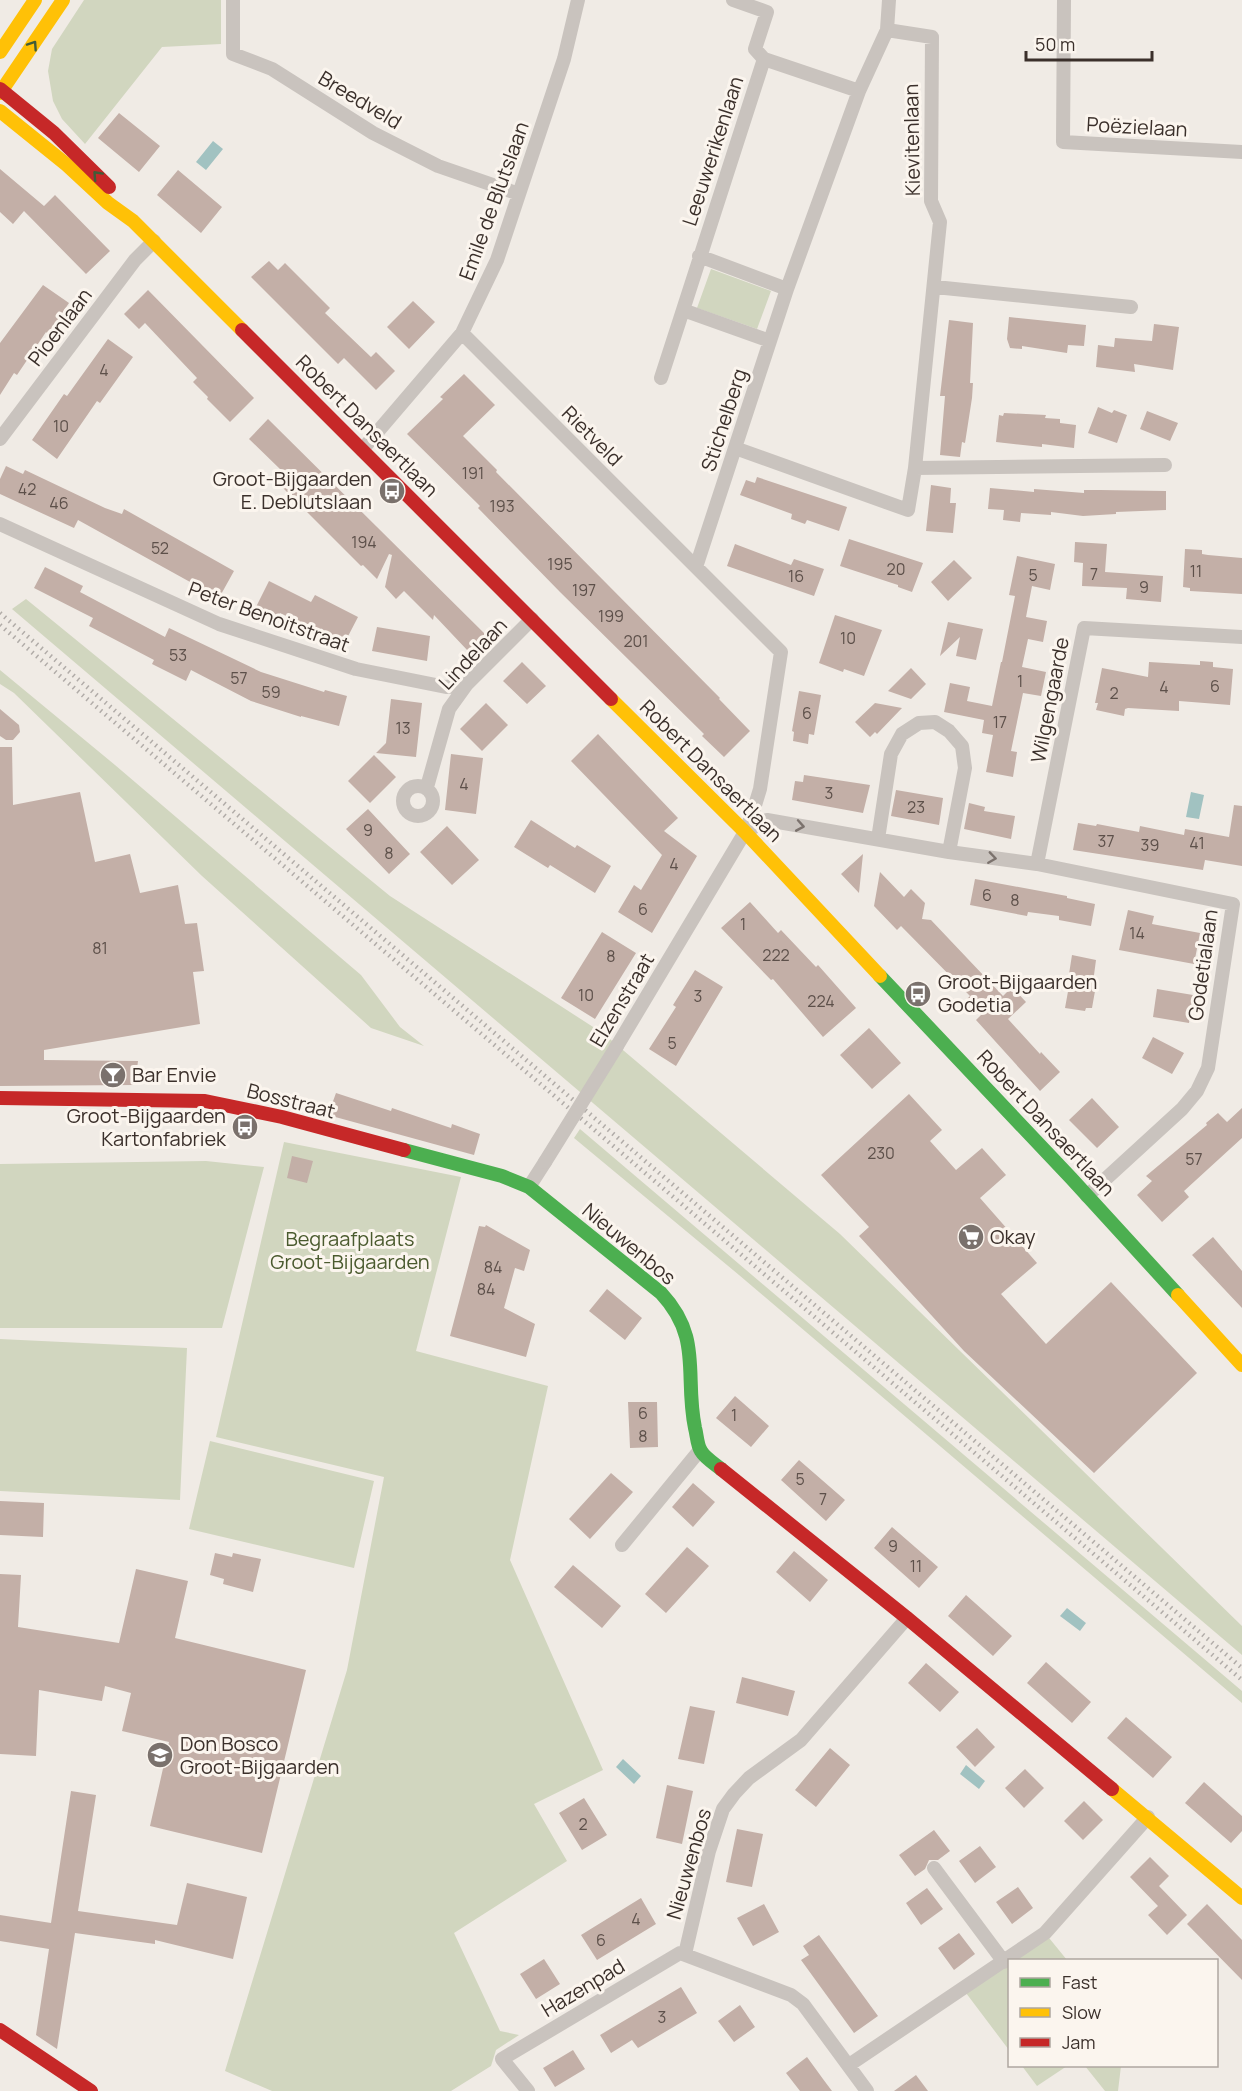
<svg xmlns="http://www.w3.org/2000/svg" width="1242" height="2091" viewBox="0 0 1242 2091" font-family="Manrope,sans-serif">
  <style>
    .green { fill: #d1d6bf }
    .water { fill: #a1c2c1 }
    .building { fill: #c3afa7 }
    .lines { fill: none; stroke-linecap: round; stroke-linejoin: round }
    .street { stroke: #c9c3be; stroke-width: 14 }
    .fast { stroke: #4caf50; stroke-width: 14 }
    .slow { stroke: #ffc107; stroke-width: 14 }
    .jam { stroke: #c62828; stroke-width: 14 }
    .rail { stroke: #b1aca8; stroke-width: 4.5; stroke-dasharray: 1.5 4.5; stroke-linecap: butt }
    .street-bridge { stroke: #c9c3be; stroke-width: 14 }
    .oneway { stroke: #415c38 }
    .oneway2 { stroke: #7b726d }
    .labels { text-anchor: middle; stroke-width: 6; stroke-linejoin: round; paint-order: stroke }
    .number-label { font-size: 16px; fill: #5d504a }
    .street-label { font-size: 20px; fill: #3b302b; stroke: #fbf5ee }
    .poi-label { font-size: 20px; fill: #3b302b; stroke: #fbf5ee; text-anchor: start }
    .park-label { font-size: 20px; fill: #4a5a2e; stroke: #fbf5ee }
  </style>
  <rect width="100%" height="100%" fill="#f0ebe5"/>
  <!-- green -->
  <path class="green" d="M84 0H221V44L162 47 85 144 62 119 53 101 48 71 52 49Z
    M711 269 771 291 757 329 697 308Z
    M26 599 390 896 604 1034 840 1234 1242 1626V1655L12 609Z
    M0 670 115 765 361 975 400 1027 424 1046 371 1028 202 876 14 693 0 684Z
    M580 1129 1242 1691V1703L739 1275 574 1138Z
    M284 1142 461 1177 416 1351 548 1386 510 1560 603 1770 534 1804 567 1861 454 1933 500 2031 519 2035 496 2050 491 2066 451 2091H272L225 2071 347 1670 384 1477 216 1437Z
    M206 1161 264 1167 222 1328H0V1164Z
    M0 1339 187 1348 180 1500 0 1491Z
    M210 1441 374 1481 354 1568 189 1529Z
    M1045 1933 1067 1960H1010L1009 2050 963 1989Z
    M1022 2066H1067L1037 2086Z
    M1085 2066H1121L1118 2091H1105Z"/>
  <!-- water -->
  <path class="water" d="M213 141 223 149 206 170 196 162Z
    M1191 792 1204 795 1199 819 1186 817Z
    M1067 1608 1086 1623 1080 1631 1060 1616Z
    M623 1759 641 1776 634 1784 616 1767Z
    M966 1765 985 1781 979 1789 960 1774Z"/>
  <!-- building -->
  <path class="building" d="M119 113 160 146 139 172 98 138Z
    M0 169 44 206 55 195 110 251 86 274 24 211 13 224 0 212Z
    M178 170 222 207 201 233 157 195Z
    M269 261 278 270 285 263 330 308 325 313 371 357 376 352 395 371 376 390 344 358 338 364 251 277Z
    M43 285 69 303 48 334 46 332 17 375 14 373 0 395V343Z
    M148 290 254 398 230 422 207 399 208 397 193 382 197 378 145 323 139 329 124 314Z
    M413 301 435 322 409 349 387 327Z
    M1009 317 1086 325 1084 346 1068 345 1067 353 1022 346V349L1010 348 1007 339Z
    M949 320 973 323 970 383H973L972 398 965 443 962 442 960 457 940 455 945 396H940Z
    M1154 324 1179 327 1173 370 1134 364 1135 372 1096 367 1098 345 1114 347 1115 338 1152 341Z
    M108 339 133 357 100 403 97 401 57 459 32 440 64 394 67 396Z
    M464 374 495 405 463 436 497 470 496 472 720 698 719 699 750 731 724 757 702 736 704 734 560 592 478 508 480 506 407 434 443 399 440 397Z
    M1098 407 1112 413 1114 410 1127 415 1117 443 1088 433Z
    M1147 411 1178 423 1170 441 1140 429Z
    M1004 413 1046 415 1045 418 1060 419V423L1076 425 1074 448 1042 444V447L996 442 999 415 1003 416Z
    M268 419 485 634 468 651 434 615 433 620 404 591 396 599 385 587 392 555 389 554 377 579 363 565 361 566 273 478 281 470 249 439Z
    M6 466 23 474 25 470 105 508 122 514 124 509 234 571 219 598 78 520 74 528 0 494V479Z
    M757 477 847 507 839 531 807 520 805 524 791 519 792 514 740 495 746 480 755 483Z
    M931 485 951 488 950 503H956L953 533 926 531Z
    M990 488 1034 492V489L1084 493V490H1100L1166 491V510L1116 512V514L1083 516 1051 512V515L1021 513 1020 522 1003 520 1004 510 988 509Z
    M849 539 923 563 912 592 898 587V585L840 566Z
    M1075 542 1107 544 1105 572 1163 576 1161 602 1126 599 1127 588 1082 586 1083 563 1074 562Z
    M735 544 791 565 794 559 824 569 814 596 727 566Z
    M1185 549 1202 550V554L1208 555 1242 558V594L1190 591V588L1183 587Z
    M1017 556 1055 564 1050 590 1032 586 1026 617 1047 621 1043 642 1028 639 1022 667 1046 672 1041 696 1023 693 1011 751 1017 752 1013 777 986 772 993 735 982 733 984 720 944 712 950 683 970 687 967 701 992 706 1001 662H1002L1015 596 1009 595Z
    M954 560 972 578 948 601 931 582Z
    M45 567 83 586 80 592 165 637 169 628 261 672 324 692 325 690 347 696 339 726 301 716V717L251 701 191 670 186 681 152 664 154 660 89 626 93 618 34 588Z
    M269 581 311 602 315 595 358 617 344 644 280 613 277 619 255 609Z
    M835 615 882 630 864 676 844 669 843 672 819 663Z
    M948 622 983 629 976 660 956 656 960 637 940 656Z
    M377 627 430 636 427 661 372 651Z
    M1200 661 1213 662V667L1233 669 1230 705 1179 701V711L1128 708 1125 709 1124 716 1096 710 1098 703H1095L1102 668 1148 677 1149 662 1200 665Z
    M522 662 546 686 527 704 503 681Z
    M911 668 926 684 911 699 888 691Z
    M799 691 821 695 814 735 809 734 808 744 793 741 794 732 792 731Z
    M391 699 422 703 416 757 376 753 386 743Z
    M486 703 508 725 482 751 460 729Z
    M875 703 902 708 877 734 875 732 870 737 855 722Z
    M0 709 19 725 20 732 13 740H6L0 736Z
    M598 734 678 818 664 831 697 856 652 933 618 912 634 885 641 890 662 855 571 761Z
    M0 747H12L13 805 80 792 95 862 130 854 140 893 178 885 185 924 197 923 204 971 193 972 200 1024 44 1050V1060L138 1061 135 1085 0 1086Z
    M451 754 483 758 476 814 445 810Z
    M374 755 396 777 370 803 348 781Z
    M804 775 870 785 863 813 792 800 795 781 803 782Z
    M896 790 943 798 939 825 891 816Z
    M969 803 985 807 984 811 1015 816 1011 839 964 829Z
    M1234 805 1242 806V866L1205 860 1203 870 1073 850 1078 823 1096 826 1097 824 1139 832 1140 826 1184 835 1185 829 1229 837Z
    M368 809 410 854 389 874 346 829Z
    M531 820 575 848 577 845 611 866 595 893 550 865 548 868 514 847Z
    M447 826 479 860 452 885 420 852Z
    M863 854 859 893 841 874Z
    M880 872 904 897 911 889 925 903 922 919 931 920 1003 996 1012 987 1026 1002 1008 1019 1040 1054 1041 1052 1060 1072 1040 1091 976 1020 981 1015 966 1000 970 996 901 926 897 930 874 906Z
    M975 879 1067 896V898L1095 904 1091 926 1059 920V916L1028 912 1027 916 970 905Z
    M750 902 778 933 781 930 816 967 818 965 856 1008 823 1037 773 979 771 980 721 928Z
    M1128 910 1154 916 1152 924 1200 933 1194 964 1119 950Z
    M602 932 636 953 595 1019 561 998Z
    M1072 955 1096 960 1092 990 1095 991 1092 1008H1086L1085 1011 1065 1008 1071 975 1069 974Z
    M695 970 723 987 676 1066 649 1049 676 1007 673 1005Z
    M1157 989 1193 995 1189 1023 1153 1017Z
    M869 1028 901 1063 872 1089 840 1055Z
    M1153 1037 1184 1053 1172 1074 1142 1058Z
    M336 1093 391 1111 392 1108 451 1128 452 1124 480 1134 474 1155 328 1115Z
    M909 1094 942 1130 930 1141 956 1170 982 1148 1006 1175 980 1198 1037 1263 1001 1294 1046 1344 1111 1282 1197 1373 1094 1473 964 1351 859 1236 869 1227 821 1175Z
    M1092 1098 1119 1127 1097 1148 1069 1120Z
    M1242 1108V1138L1184 1191 1189 1197 1162 1222 1137 1195 1152 1181 1146 1176 1207 1125 1206 1123 1218 1113 1227 1122Z
    M292 1156 313 1161 307 1183 287 1178Z
    M486 1225 530 1250 524 1271 515 1268 504 1308 535 1324 526 1357 450 1336 479 1226 485 1227Z
    M1213 1237 1242 1271V1308L1192 1255Z
    M607 1289 642 1318 625 1340 589 1311Z
    M735 1396 769 1426 751 1447 716 1418Z
    M628 1402H657L658 1447 630 1448Z
    M799 1460 845 1500 826 1521 781 1480Z
    M611 1473 633 1492 590 1539 569 1519Z
    M693 1483 715 1502 693 1527 672 1507Z
    M0 1501 44 1503 43 1537 0 1535Z
    M892 1527 938 1567 919 1588 874 1548Z
    M687 1547 709 1566 666 1613 645 1594Z
    M794 1551 828 1580 810 1602 776 1572Z
    M215 1553 232 1557 233 1553 261 1559 253 1592 223 1584 224 1579 210 1575Z
    M573 1565 621 1606 602 1628 554 1587Z
    M136 1569 188 1581 175 1638 306 1670 262 1853 150 1826 169 1742 122 1731 131 1693 105 1686 102 1701 39 1690 36 1756 0 1754V1574L21 1575 18 1627 119 1643Z
    M966 1595 1012 1636 993 1656 948 1616Z
    M1046 1662 1091 1702 1072 1723 1027 1683Z
    M926 1663 959 1692 940 1712 908 1683Z
    M742 1677 795 1691 788 1716 736 1703Z
    M690 1706 715 1711 704 1764 678 1759Z
    M1126 1717 1172 1757 1153 1778 1107 1738Z
    M977 1728 995 1747 975 1767 956 1747Z
    M830 1748 850 1765 816 1807 795 1790Z
    M1025 1769 1044 1788 1024 1808 1005 1788Z
    M1204 1782 1242 1816V1831L1231 1843 1185 1803Z
    M667 1785 693 1791 682 1844 656 1838Z
    M71 1791 96 1795 78 1911 177 1925 187 1883 247 1897 233 1959 155 1940V1944L75 1933 57 2049 36 2035 49 1949 0 1941V1915L51 1923Z
    M584 1798 607 1835 582 1850 559 1813Z
    M1084 1801 1103 1820 1083 1840 1064 1821Z
    M737 1829 763 1834 752 1887 726 1882Z
    M934 1830 950 1851 938 1860H929L925 1869 915 1876 899 1855Z
    M980 1846 996 1867 975 1883 959 1861Z
    M1150 1857 1169 1876 1159 1886 1187 1915 1167 1935 1148 1915 1158 1906 1130 1877Z
    M1018 1887 1033 1908 1012 1924 996 1902Z
    M927 1888 943 1909 921 1925 906 1903Z
    M641 1898 656 1924 597 1960 581 1935Z
    M764 1904 779 1932 753 1946 737 1918Z
    M1207 1904 1242 1940V1980L1187 1924Z
    M959 1933 975 1954 954 1970 938 1948Z
    M819 1935 878 2016 854 2033 801 1960 809 1955 803 1946Z
    M544 1959 560 1984 536 1999 520 1974Z
    M681 1987 697 2013 638 2048 632 2040 611 2053 600 2035Z
    M740 2005 755 2027 734 2042 718 2021Z
    M573 2050 585 2069 555 2087 543 2068Z
    M807 2057 823 2079 832 2091H800L786 2073Z
    M916 2075 928 2091H894Z"/>
  <g class="lines">
    <!-- street -->
    <path class="street" d="M233 0V54L272 69 373 133 438 166 519 194
      M733 0 767 12 755 49 764 59
      M1064 0 1063 142 1242 152
      M699 256 787 289
      M935 287 1131 307
      M462 333 696 567
      M770 341 683 310 764 59 859 91
      M661 378 683 310
      M0 439 135 260 154 241
      M735 448 908 510 915 468 940 222 931 201 932 37 887 30
      M362 450 462 333 497 260 564 59 578 0
      M915 468 1165 465
      M0 524 219 624 356 669 446 687 467 684
      M403 801a15 15 0 1 1 30 0a15 15 0 1 1-30 0Z
      M427 787 449 709 467 684 532 619
      M745 832 767 820 949 852 1037 864 1233 904 1208 1068 1197 1091 1182 1109 1087 1196
      M878 839 891 754 902 734 919 723 935 722 949 731 962 746 965 768 949 852
      M1037 864 1084 628 1242 637
      M617 1046 745 832 752 815 760 789 781 652 696 567 787 289 859 91 887 30 889 0
      M529 1187 545 1162
      M622 1545 700 1450
      M934 1868 1004 1962
      M685 1954 709 1851 723 1809 734 1794 749 1778 801 1740 907 1618
      M849 2065 1045 1933 1148 1817
      M528 2091 502 2059 680 1953 791 1995 803 2004 867 2091"/>
    <!-- fast -->
    <path class="fast" d="M880 976 1071 1178 1178 1295
      M404 1150 502 1176 529 1187 661 1293C703 1338 684 1375 695 1428 697 1435 697 1445 701 1451 705 1458 715 1464 721 1469"/>
    <!-- slow -->
    <path class="slow" d="M0 52 35 0
      M0 93 63 0
      M0 111 67 165 108 203 133 221 242 330
      M611 699 745 832 880 976
      M1178 1295 1242 1365
      M1112 1789 1242 1898"/>
    <!-- jam -->
    <path class="jam" d="M0 89 54 133 109 187
      M242 330 611 699
      M0 1098 205 1101 282 1117 404 1150
      M721 1469 907 1618 1112 1789
      M0 2030 91 2091"/>
    <!-- rail -->
    <path class="rail" d="M0 613 1242 1668
      M0 625 1242 1680"/>
    <!-- street-bridge -->
    <path class="street-bridge" d="M545 1162 617 1046"/>
  </g>
  <!-- one-way arrows -->
  <defs><path id="oneway-chevron" d="M-2-3.5L2.5 0L-2 3.5" fill="none" stroke-width="1.6" stroke-linecap="round" stroke-linejoin="round" transform="scale(1.5)"/></defs>
  <g class="oneway">
    <use href="#oneway-chevron" transform="translate(33 45) rotate(-56)"/>
    <use href="#oneway-chevron" transform="translate(97 175) rotate(-133)"/>
  </g>
  <g class="oneway2">
    <use href="#oneway-chevron" transform="translate(800 826) rotate(10)"/>
    <use href="#oneway-chevron" transform="translate(992 858) rotate(8)"/>
  </g>
  <!-- icons -->
  <defs>
    <symbol id="bus-disc" viewBox="-11 -11 22 22"><circle r="9.5" fill="#7a716c" stroke="#fbf5ee"/><path d="M-5-6H5V4H4V6H2V4H-2V6H-4V4H-5ZM-3.5-4V0h7V-4ZM-3.5 1.2v1.5H-2V1.2ZM2 1.2v1.5H3.5V1.2Z" fill="#fff"/></symbol>
    <symbol id="bar-disc" viewBox="-11 -11 22 22"><circle r="9.5" fill="#7a716c" stroke="#fbf5ee"/><path d="M-6-5H6L.8 .8V4.5H3.5V6h-7V4.5H-.8V.8Z" fill="#fff"/></symbol>
    <symbol id="supermarket-disc" viewBox="-11 -11 22 22"><circle r="9.5" fill="#7a716c" stroke="#fbf5ee"/><path d="M-6-5.5h2.5l.6 2H6L4.5 2H-2.5L-4.4-4H-6ZM-1.5 3.2a1.3 1.3 0 1 0 .1 0ZM3 3.2a1.3 1.3 0 1 0 .1 0Z" fill="#fff"/></symbol>
    <symbol id="school-disc" viewBox="-11 -11 22 22"><circle r="9.5" fill="#7a716c" stroke="#fbf5ee"/><path d="M0-5L7-2L0 1L-7-2ZM-4 1L0 2.5L4 1V4Q0 6-4 4Z" fill="#fff"/></symbol>
  </defs>
  <g fill-rule="evenodd">
    <use href="#bus-disc" x="377" y="476" width="30" height="30"/>
    <use href="#bus-disc" x="903" y="979" width="30" height="30"/>
    <use href="#bar-disc" x="98" y="1060" width="30" height="30"/>
    <use href="#bus-disc" x="230" y="1112" width="30" height="30"/>
    <use href="#supermarket-disc" x="956" y="1222" width="30" height="30"/>
    <use href="#school-disc" x="145" y="1740" width="30" height="30"/>
  </g>
  <g class="labels">
    <!-- number labels -->
    <g class="number-label">
      <text x="104" y="376">4</text>
      <text x="61" y="432">10</text>
      <text x="473" y="479">191</text>
      <text x="27" y="495">42</text>
      <text x="59" y="509">46</text>
      <text x="502" y="512">193</text>
      <text x="364" y="548">194</text>
      <text x="160" y="554">52</text>
      <text x="560" y="570">195</text>
      <text x="896" y="575">20</text>
      <text x="1196" y="577">11</text>
      <text x="1094" y="580">7</text>
      <text x="1033" y="581">5</text>
      <text x="796" y="582">16</text>
      <text x="1144" y="593">9</text>
      <text x="584" y="596">197</text>
      <text x="611" y="622">199</text>
      <text x="848" y="644">10</text>
      <text x="636" y="647">201</text>
      <text x="178" y="661">53</text>
      <text x="239" y="684">57</text>
      <text x="1020" y="687">1</text>
      <text x="1215" y="692">6</text>
      <text x="1164" y="693">4</text>
      <text x="271" y="698">59</text>
      <text x="1114" y="699">2</text>
      <text x="807" y="719">6</text>
      <text x="1000" y="728">17</text>
      <text x="403" y="734">13</text>
      <text x="464" y="790">4</text>
      <text x="829" y="799">3</text>
      <text x="916" y="813">23</text>
      <text x="368" y="836">9</text>
      <text x="1106" y="847">37</text>
      <text x="1197" y="849">41</text>
      <text x="1150" y="851">39</text>
      <text x="389" y="859">8</text>
      <text x="674" y="870">4</text>
      <text x="987" y="901">6</text>
      <text x="1015" y="906">8</text>
      <text x="643" y="915">6</text>
      <text x="743" y="930">1</text>
      <text x="1137" y="939">14</text>
      <text x="100" y="954">81</text>
      <text x="776" y="961">222</text>
      <text x="611" y="962">8</text>
      <text x="586" y="1001">10</text>
      <text x="698" y="1002">3</text>
      <text x="821" y="1007">224</text>
      <text x="672" y="1049">5</text>
      <text x="881" y="1159">230</text>
      <text x="1194" y="1165">57</text>
      <text x="493" y="1273">84</text>
      <text x="486" y="1295">84</text>
      <text x="643" y="1419">6</text>
      <text x="734" y="1421">1</text>
      <text x="643" y="1442">8</text>
      <text x="800" y="1485">5</text>
      <text x="823" y="1505">7</text>
      <text x="893" y="1552">9</text>
      <text x="916" y="1572">11</text>
      <text x="583" y="1830">2</text>
      <text x="636" y="1925">4</text>
      <text x="601" y="1946">6</text>
      <text x="662" y="2023">3</text>
    </g>
    <!-- street labels -->
    <g class="street-label">
      <text transform="translate(360 100) rotate(31)" y="7">Breedveld</text>
      <text transform="translate(1137 127) rotate(3)" y="7">Poëzielaan</text>
      <text transform="translate(912 140) rotate(-91)" y="7">Kievitenlaan</text>
      <text transform="translate(713 151) rotate(-72)" y="7">Leeuwerikenlaan</text>
      <text transform="translate(494 201) rotate(-70)" y="7">Emile de Blutslaan</text>
      <text transform="translate(60 327) rotate(-53)" y="7">Pioenlaan</text>
      <text transform="translate(724 420) rotate(-72)" y="7">Stichelberg</text>
      <text transform="translate(367 426) rotate(45)" y="7">Robert Dansaertlaan</text>
      <text transform="translate(592 436) rotate(45)" y="7">Rietveld</text>
      <text transform="translate(269 617) rotate(20)" y="7">Peter Benoitstraat</text>
      <text transform="translate(473 654) rotate(-47)" y="7">Lindelaan</text>
      <text transform="translate(1050 700) rotate(-79)" y="7">Wilgengaarde</text>
      <text transform="translate(711 771) rotate(45)" y="7">Robert Dansaertlaan</text>
      <text transform="translate(1203 965) rotate(-82)" y="7">Godetialaan</text>
      <text transform="translate(622 1000) rotate(-59)" y="7">Elzenstraat</text>
      <text transform="translate(291 1101) rotate(14)" y="7">Bosstraat</text>
      <text transform="translate(1046 1123) rotate(47)" y="7">Robert Dansaertlaan</text>
      <text transform="translate(629 1244) rotate(40)" y="7">Nieuwenbos</text>
      <text transform="translate(689 1864) rotate(-74)" y="7">Nieuwenbos</text>
      <text transform="translate(583 1988) rotate(-31)" y="7">Hazenpad</text>
    </g>
    <!-- poi labels -->
    <g class="poi-label">
      <text x="372" y="486" text-anchor="end">Groot-Bijgaarden<tspan x="372" dy="23">E. Deblutslaan</tspan></text>
      <text x="938" y="989">Groot-Bijgaarden<tspan x="938" dy="23">Godetia</tspan></text>
      <text x="132" y="1082">Bar Envie</text>
      <text x="226" y="1123" text-anchor="end">Groot-Bijgaarden<tspan x="226" dy="23">Kartonfabriek</tspan></text>
      <text x="990" y="1244">Okay</text>
      <text x="180" y="1751">Don Bosco<tspan x="180" dy="23">Groot-Bijgaarden</tspan></text>
    </g>
    <!-- park labels -->
    <g class="park-label">
      <text x="350" y="1246">Begraafplaats<tspan x="350" dy="23">Groot-Bijgaarden</tspan></text>
    </g>
  </g>
  <!-- legend -->
  <rect x="1008" y="1959" width="210" height="108" fill="#fbf5ee" stroke="#aea6a0" stroke-width="1.5"/>
  <rect x="1020" y="1978" width="30" height="9" fill="#4caf50" stroke="#aea6a0" stroke-width="1.5"/>
  <text x="1062" y="1989" font-size="18" fill="#3b302b">Fast</text>
  <rect x="1020" y="2008" width="30" height="9" fill="#ffc107" stroke="#aea6a0" stroke-width="1.5"/>
  <text x="1062" y="2019" font-size="18" fill="#3b302b">Slow</text>
  <rect x="1020" y="2038" width="30" height="9" fill="#c62828" stroke="#aea6a0" stroke-width="1.5"/>
  <text x="1062" y="2049" font-size="18" fill="#3b302b">Jam</text>
  <!-- scale -->
  <path d="M1026 51v9h126v-9" fill="none" stroke="#3b302b" stroke-width="3"/>
  <text x="1035" y="51" font-size="18" fill="#3b302b" stroke="#fbf5ee" stroke-width="4.5" paint-order="stroke">50 m</text>
</svg>
